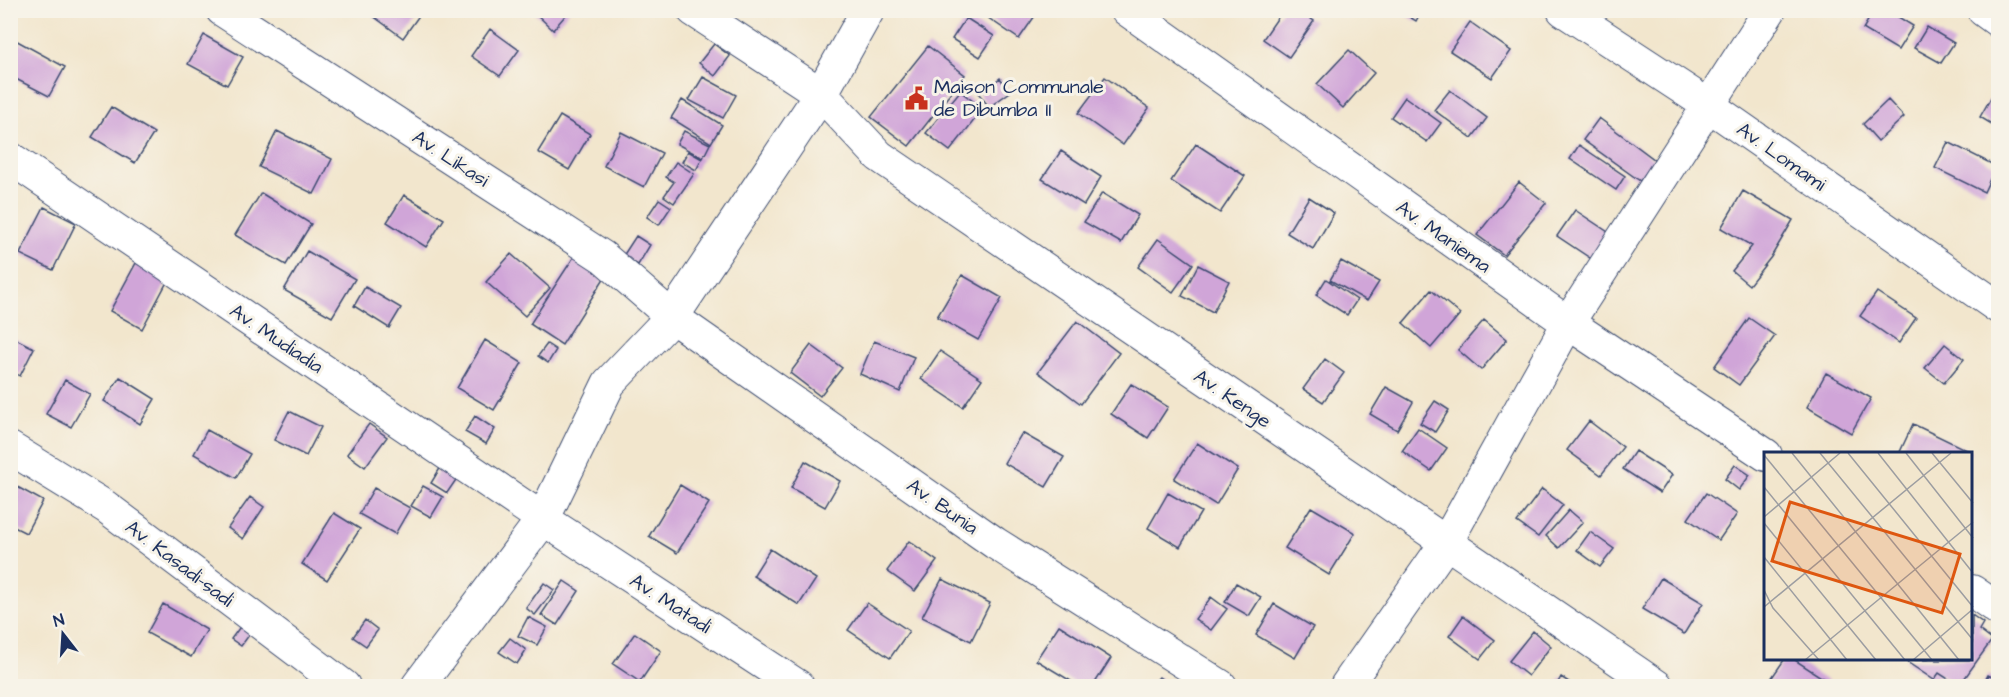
<svg xmlns="http://www.w3.org/2000/svg" width="2009" height="697" viewBox="0 0 2009 697" font-family="'Architects Daughter',sans-serif">
  <style>
    .building { fill: #d0a5d8 }
    .lines { fill: none; stroke-linecap: round; stroke-linejoin: round }
    .street-casing { stroke: #3b4a6f; stroke-width: 34 }
    .highway-casing { stroke: #3b4a6f; stroke-width: 35 }
    .street { stroke: #fff; stroke-width: 32 }
    .highway { stroke: #fff; stroke-width: 33 }
    .labels { text-anchor: middle; stroke-width: 6; stroke-linejoin: round; paint-order: stroke }
    .poi-label { font-size: 20px; fill: #1b2f5e; stroke: #f7f3e8; text-anchor: start }
    .street-label { font-size: 20px; fill: #1b2f5e; stroke: #f7f3e8 }
    .inset-road { fill: none; stroke: #9c9da1; stroke-width: 1.5 }
    .view { fill: #de5710; fill-opacity: 0.15; stroke: #de5710; stroke-width: 3 }
    .inset-edge { fill: none; stroke: #1b2f5e; stroke-width: 3 }
  </style>
  <rect width="100%" height="100%" fill="#f7f3e8"/>
  <filter id="ink" filterUnits="userSpaceOnUse"><feTurbulence type="fractalNoise" baseFrequency=".0167" numOctaves="2"/><feDisplacementMap in="SourceGraphic" scale="12" xChannelSelector="R" yChannelSelector="G"/><feConvolveMatrix kernelMatrix="1 2 1 2 8 2 1 2 1" color-interpolation-filters="sRGB"/></filter>
  <filter id="wash" filterUnits="userSpaceOnUse"><feTurbulence type="fractalNoise" baseFrequency=".008" numOctaves="4" result="noise"/><feDisplacementMap in="SourceGraphic" scale="24" xChannelSelector="R" yChannelSelector="G"/><feGaussianBlur stdDeviation="1.35" result="paint"/><feColorMatrix in="noise" values="0 0 0 0 0 0 0 0 0 0 0 0 0 0 0 0 0 1.4 0 .05"/><feComposite in="paint" operator="in"/></filter>
  <g filter="url(#wash)">
    <rect width="100%" height="100%" fill="#f2e6cd"/>
    <g id="blocks">
      <!-- building -->
      <path class="building" d="M365 10H423L403 38Z
        M532 10H570L553 30Z
        M987 10H1039L1019 39 984 15Z
        M1283 10H1298L1314 21 1289 57 1263 39Z
        M1398 10H1422L1416 21Z
        M1874 10H1887L1913 26 1898 50 1863 29Z
        M966 18 994 36 980 57 952 39Z
        M1470 22 1511 51 1492 78 1450 51Z
        M1927 27 1954 43 1941 63 1914 48Z
        M490 29 519 50 500 76 471 56Z
        M204 35 243 57 227 85 188 64Z
        M10 37 65 67 49 96 10 76Z
        M714 44 730 56 715 76 699 63Z
        M928 46 965 75 909 146 871 117Z
        M1349 50 1374 73 1343 108 1317 84Z
        M703 77 736 95 723 118 689 100Z
        M1105 77 1149 108 1123 145 1078 113Z
        M1000 78 1010 92 989 107 979 94Z
        M1998 85V128L1980 117Z
        M1450 90 1487 118 1472 138 1434 110Z
        M960 91 983 109 950 151 926 133Z
        M1405 97 1441 123 1427 142 1391 117Z
        M682 100 722 125 711 143 671 118Z
        M1888 100 1904 117 1878 141 1863 124Z
        M111 107 154 133 135 163 92 137Z
        M560 116 590 134 569 170 538 152Z
        M1599 118 1655 160 1640 181 1583 140Z
        M277 131 332 159 314 194 259 167Z
        M684 131 710 144 703 158 677 144Z
        M621 132 662 153 644 187 604 166Z
        M1948 142 1996 166 1984 192 1935 168Z
        M1196 144 1245 176 1220 213 1171 181Z
        M1579 145 1625 176 1616 190 1570 159Z
        M688 151 702 159 696 170 682 162Z
        M1061 151 1101 177 1084 205 1042 179Z
        M676 162 694 174 674 203 664 196 674 182 666 177Z
        M1519 182 1546 203 1504 255 1477 235Z
        M1743 191 1793 220 1771 257 1749 285 1732 271 1752 246 1721 228Z
        M261 193 311 224 286 265 235 235Z
        M1102 193 1138 215 1121 243 1084 222Z
        M404 195 444 219 426 247 387 222Z
        M1309 197 1334 213 1313 249 1287 233Z
        M659 199 671 207 659 225 647 217Z
        M44 207 76 223 53 270 20 254Z
        M1575 210 1611 234 1593 260 1557 236Z
        M636 236 650 245 638 265 623 256Z
        M1158 239 1193 264 1173 292 1138 267Z
        M307 251 355 279 332 317 284 290Z
        M577 252 608 272 562 345 530 324Z
        M511 254 550 288 525 316 486 282Z
        M1341 261 1379 282 1367 301 1330 280Z
        M136 263 168 280 142 329 110 311Z
        M1198 265 1229 281 1213 312 1182 296Z
        M962 275 1002 298 978 340 937 317Z
        M1326 279 1357 300 1347 315 1316 295Z
        M365 287 401 308 389 328 354 306Z
        M1431 290 1460 314 1431 348 1403 323Z
        M1877 292 1916 318 1899 343 1860 316Z
        M1749 318 1775 336 1739 385 1714 367Z
        M1484 320 1507 339 1481 370 1458 350Z
        M1077 321 1119 353 1081 404 1038 372Z
        M10 336 34 348 20 376 10 371Z
        M485 340 522 363 494 410 457 388Z
        M874 341 914 357 900 392 860 374Z
        M547 344 556 350 548 363 538 356Z
        M1945 344 1964 359 1944 383 1925 368Z
        M811 345 842 368 820 396 790 373Z
        M940 351 982 379 963 407 921 379Z
        M1325 359 1344 373 1323 402 1303 389Z
        M1826 373 1871 398 1851 433 1807 407Z
        M120 377 155 399 140 424 104 401Z
        M65 380 90 394 71 427 46 414Z
        M1131 384 1168 407 1148 438 1111 414Z
        M1386 387 1413 402 1397 430 1370 414Z
        M1435 401 1449 410 1435 432 1420 423Z
        M289 411 321 427 306 456 274 440Z
        M475 416 495 429 486 444 465 432Z
        M1589 421 1623 447 1601 475 1567 450Z
        M369 424 387 437 365 467 347 454Z
        M1913 424 1971 452 1970 454H1899Z
        M1418 428 1447 448 1431 471 1402 451Z
        M207 430 250 454 236 478 194 454Z
        M1022 433 1064 457 1046 487 1004 463Z
        M1197 443 1238 469 1216 505 1174 479Z
        M1635 451 1672 475 1660 493 1623 469Z
        M447 457 464 468 447 493 431 483Z
        M805 461 840 481 825 507 791 488Z
        M1735 465 1750 475 1739 490 1725 479Z
        M10 483 43 501 26 533 10 525Z
        M680 485 709 503 677 553 649 536Z
        M423 486 443 497 431 517 411 506Z
        M374 488 410 508 395 534 359 514Z
        M1542 489 1563 505 1538 537 1517 522Z
        M1168 493 1201 512 1180 547 1148 528Z
        M1706 493 1737 514 1719 540 1688 519Z
        M250 497 264 507 243 539 228 528Z
        M1311 507 1355 533 1329 575 1285 548Z
        M1569 510 1583 522 1559 548 1546 536Z
        M334 513 360 529 327 580 302 564Z
        M1590 532 1614 549 1600 567 1577 550Z
        M909 541 937 561 915 591 887 571Z
        M770 549 816 579 799 605 753 576Z
        M1661 578 1703 603 1684 634 1642 609Z
        M942 579 990 603 971 641 922 617Z
        M564 581 579 591 557 625 541 615Z
        M544 583 554 590 535 615 526 608Z
        M1236 583 1261 597 1249 616 1225 602Z
        M1211 597 1227 609 1211 630 1195 619Z
        M867 603 909 631 890 658 848 630Z
        M163 604 207 630 191 657 147 633Z
        M1274 604 1313 627 1295 658 1256 635Z
        M1972 615 1983 623 1979 630 1992 640 1959 686 1939 673 1934 680 1904 660H1972Z
        M248 616 258 623 241 646 231 639Z
        M1463 616 1495 640 1480 659 1449 636Z
        M528 617 547 627 537 645 518 636Z
        M365 620 378 630 366 646 353 637Z
        M1059 625 1111 658 1093 686H1079L1036 660Z
        M1533 631 1551 646 1528 676 1509 661Z
        M635 633 661 651 640 682 613 664Z
        M510 638 526 650 517 664 499 652Z
        M1784 660H1795L1835 686H1766Z
        M1988 675 1998 680V686H1982Z
        M1159 677 1172 686H1151Z
        M1561 677 1575 686H1556Z"/>
    </g>
  </g>
  <g filter="url(#ink)">
    <use href="#blocks" fill-opacity="0" stroke="#3b4a6f" stroke-width="1.5"/>
    <g class="lines">
      <defs>
        <path id="street" d="M222 10 603 257 672 317 995 543 1221 686
          M693 10 821 94 879 156 1657 686
          M1127 10 1568 323 1766 455
          M1563 10 1708 105 1998 307
          M1983 10 1998 21
          M10 158 543 519 798 686
          M10 448 106 507 344 686
          M1972 591 1998 609
          M1346 686 1446 543 1568 323 1770 10"/>
        <path id="highway" d="M418 686 543 519 609 383 672 317 821 94 868 10"/>
      </defs>
      <!-- street casing -->
      <use href="#street" class="street-casing"/>
      <!-- highway casing -->
      <use href="#highway" class="highway-casing"/>
      <!-- street -->
      <use href="#street" class="street"/>
      <!-- highway -->
      <use href="#highway" class="highway"/>
    </g>
  </g>
  <!-- icons -->
  <defs>
    <symbol id="civic-bare" viewBox="-9 -9 18 18"><path d="M-.6-6.5H3V-4.5H.6V-3L4-1V1h2V6H-6V1h2V-1L-.6-3ZM-1.2 2.5V6h2.4V2.5Z" fill="#c8321e" stroke="#f7f3e8" stroke-width="2.5" paint-order="stroke"/></symbol>
  </defs>
  <g fill-rule="evenodd">
    <use href="#civic-bare" x="900" y="82" width="33" height="33"/>
  </g>
  <g class="labels">
    <!-- poi labels -->
    <g class="poi-label">
      <text x="934" y="93">Maison Communale<tspan x="934" dy="23">de Dibumba II</tspan></text>
    </g>
    <!-- street labels -->
    <g class="street-label">
      <text transform="translate(1782 156) rotate(35)" y="7">Av. Lomami</text>
      <text transform="translate(451 158) rotate(33)" y="7">Av. Likasi</text>
      <text transform="translate(1444 236) rotate(35)" y="7">Av. Maniema</text>
      <text transform="translate(277 338) rotate(34)" y="7">Av. Mudiadia</text>
      <text transform="translate(1233 398) rotate(34)" y="7">Av. Kenge</text>
      <text transform="translate(943 506) rotate(35)" y="7">Av. Bunia</text>
      <text transform="translate(180 563) rotate(37)" y="7">Av. Kasadi-sadi</text>
      <text transform="translate(671 603) rotate(33)" y="7">Av. Matadi</text>
    </g>
  </g>
  <!-- overview -->
  <g transform="translate(1764 452)">
    <rect width="208" height="208" fill="#f2e6cd"/>
    <path class="inset-road" d="M28 1 195 208M56 1 209 188M84 1 209 155M114 1 209 121M142 1 209 86M168 1 209 51M0 3 168 208M0 35 141 208M0 65 76 1M0 71 112 208M0 105 83 208M0 138 9 156 55 208M0 155 187 1M41 208 209 70M149 208 209 157"/>
    <path class="view" d="M26 50 196 102 178 161 8 109Z"/>
    <rect width="208" height="208" class="inset-edge"/>
  </g>
  <!-- margin -->
  <rect width="2009" height="697" fill="none" stroke="#f7f3e8" stroke-width="36"/>
  <!-- north arrow -->
  <g transform="translate(63 634) rotate(343)" stroke="#f7f3e8" stroke-width="4.5" paint-order="stroke">
  <path d="M0-4.5L10 22L0 15L-10 22Z" fill="#1b2f5e"/>
  <text y="-9" font-size="16" font-weight="bold" text-anchor="middle" fill="#1b2f5e">N</text>
  </g>
</svg>
